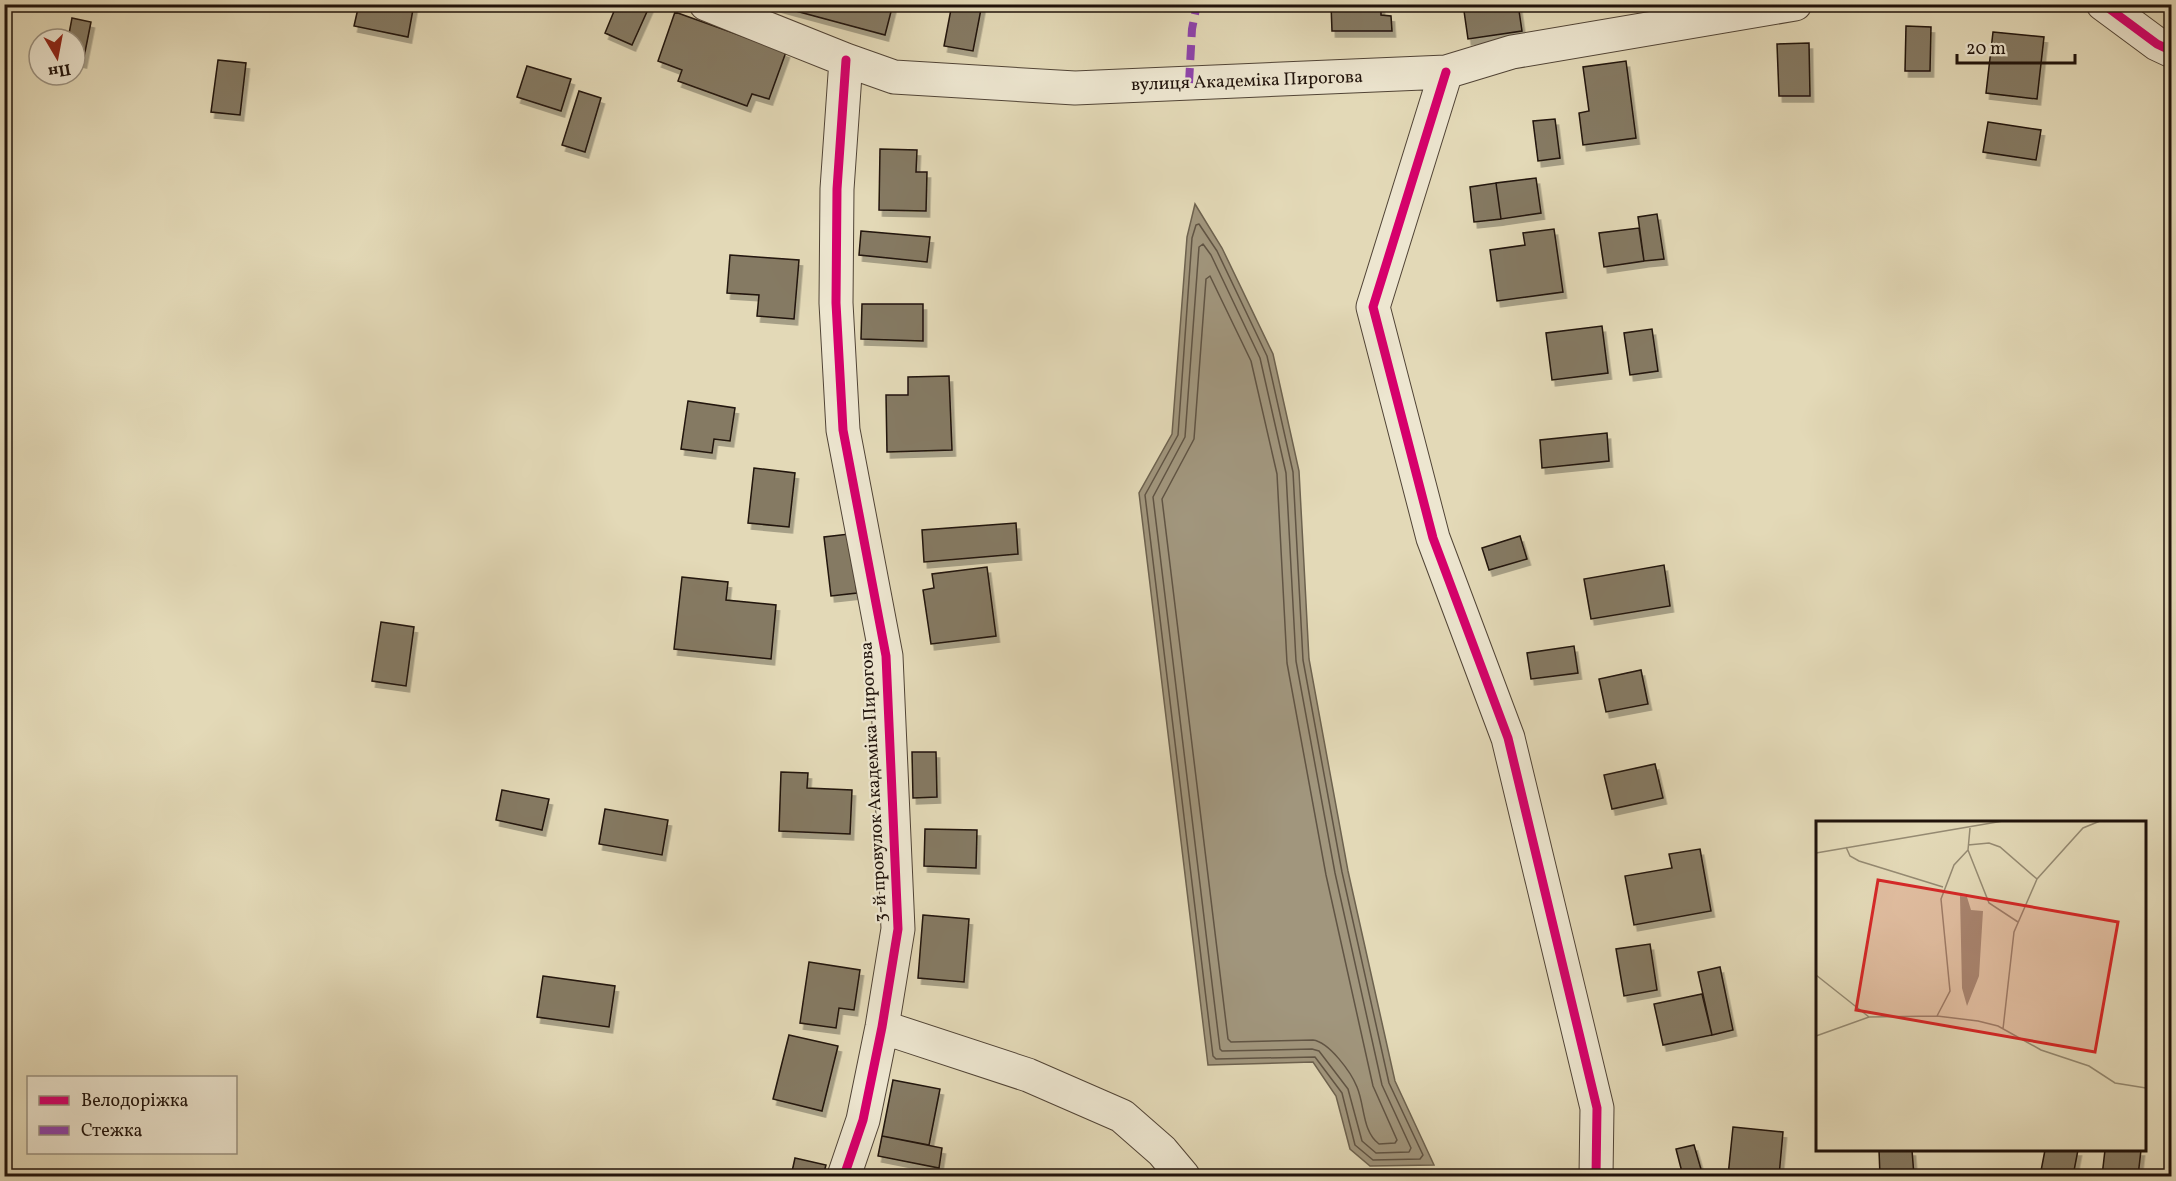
<svg xmlns="http://www.w3.org/2000/svg" width="2176" height="1181" viewBox="0 0 2176 1181" font-family="Vollkorn,serif">
  <style>
    .water { fill: #a1967d; stroke: #6d624f; stroke-width: 1.5 }
    .lines { fill: none; stroke-linecap: round; stroke-linejoin: round }
    .shore { stroke: #605444; stroke-width: 1.5 }
    .building { fill: #857a64; stroke: #20130b; stroke-width: 1.5; filter: url(#shadow) }
    .street-casing { stroke: #514436; stroke-width: 35 }
    .street { stroke: #ede6d0; stroke-width: 33 }
    .quiet { stroke: #8e44ad; stroke-width: 8; stroke-dasharray: 15 8; stroke-linecap: butt }
    .cycleway-casing { stroke: #ede6d0; stroke-width: 13 }
    .cycleway { stroke: #d6006c; stroke-width: 9 }
    .labels { text-anchor: middle; stroke-width: 4.5; stroke-linejoin: round; paint-order: stroke }
    .street-label { font-size: 18px; fill: #20130b; stroke: #ede6d0 }
    .inset-road { fill: none; stroke: #958a72; stroke-width: 1.5 }
    .view { fill: #d62828; fill-opacity: 0.15; stroke: #d62828; stroke-width: 3 }
    .inset-edge { fill: none; stroke: #20130b; stroke-width: 3 }
  </style>
  <defs>
    <filter id="shadow"><feDropShadow dx="3.5" dy="6" stdDeviation="0" flood-color="#0004"/></filter>
  </defs>
  <rect width="100%" height="100%" fill="#e3d9b7"/>
  <filter id="stains"><feTurbulence type="fractalNoise" baseFrequency=".00333" numOctaves="4"/><feColorMatrix values="0 0 0 0 .2 0 0 0 0 .09 0 0 0 0 .02 0 0 0 .5 -.17"/></filter>
  <radialGradient id="worn" r=".72"><stop offset=".6" stop-color="#630" stop-opacity="0"/><stop offset="1" stop-color="#630" stop-opacity=".3"/></radialGradient>
  <!-- water -->
  <path class="water" d="M1195 204 1222 248 1273 354 1299 471 1309 659 1348 871 1395 1081 1434 1165 1370 1166 1350 1149 1336 1096 1313 1062 1208 1065 1139 493 1172 434 1187 237Z"/>
  <g class="lines">
    <!-- shore -->
    <path class="shore" d="M1199 224 1217 251 1267 356 1293 472 1303 660 1342 872 1389 1083 1423 1155 1420 1159 1373 1160 1355 1145 1342 1093 1315 1057 1216 1059 1213 1056 1145 495 1178 435 1192 238 1196 225Z
      M1203 244 1211 255 1260 358 1286 473 1296 661 1335 873 1382 1085 1411 1148 1409 1152 1376 1153 1362 1141 1348 1089 1319 1051 1312 1049 1222 1051 1220 1049 1153 497 1185 437 1199 247Z
      M1210 276 1251 361 1277 474 1287 663 1326 875 1373 1086 1397 1140 1395 1143 1379 1144C1362 1131 1365 1106 1357 1087 1351 1072 1329 1042 1313 1040L1231 1042 1228 1039 1162 499 1194 439 1206 279Z"/>
  </g>
  <!-- building -->
  <path class="building" d="M359 4H414L408 37 354 26Z
    M617 4 650 5 632 45 605 33Z
    M778 4H893L885 35 777 6Z
    M952 4H982L973 51 944 46Z
    M1331 4H1381V15L1391 16 1392 31H1332Z
    M1463 4H1518L1522 31 1468 39Z
    M675 12 786 52 769 99 752 94 747 106 678 81 682 70 658 61Z
    M72 18 91 22 83 62 75 60V39H68Z
    M1906 26 1931 27 1930 71H1905Z
    M1993 32 2044 37 2037 99 1986 93Z
    M1809 43 1810 96H1779L1777 44Z
    M218 60 246 63 240 115 211 112Z
    M1626 61 1636 138 1583 145 1579 113 1589 111 1583 67Z
    M527 66 571 79 561 111 517 97Z
    M579 91 601 98 585 152 562 145Z
    M1555 119 1560 158 1538 161 1533 121Z
    M1988 122 2041 130 2036 160 1983 152Z
    M880 149 917 150 916 172H927L926 211 879 210Z
    M1536 178 1541 213 1501 219 1496 183Z
    M1496 183 1501 219 1474 222 1470 187Z
    M1657 214 1664 259 1644 261 1638 217Z
    M1639 228 1644 261 1604 267 1599 233Z
    M1554 229 1563 292 1497 301 1490 250 1525 245 1523 233Z
    M861 231 930 237 927 262 859 255Z
    M730 255 799 260 794 319 757 316 759 295 727 293Z
    M862 304H923V341L861 339Z
    M1602 326 1608 373 1552 380 1546 333Z
    M1652 329 1658 371 1630 375 1624 333Z
    M949 376 952 450 887 452 886 395H908V377Z
    M688 401 735 408 730 441 714 439 712 453 681 449Z
    M1607 433 1609 461 1542 468 1540 440Z
    M754 468 795 473 789 527 748 523Z
    M1016 523 1018 554 924 562 922 530Z
    M849 534 857 593 831 596 824 537Z
    M1520 536 1527 559 1489 570 1482 548Z
    M1664 565 1670 606 1591 619 1584 579Z
    M987 567 996 636 931 644 923 590 934 588 932 574Z
    M682 577 728 582 726 600 776 605 771 659 674 649Z
    M381 622 414 627 406 686 372 681Z
    M1574 646 1578 673 1531 679 1527 653Z
    M1641 670 1648 704 1606 712 1599 679Z
    M912 752H936L937 797 913 798Z
    M1655 764 1663 798 1612 809 1604 775Z
    M781 772 808 773 807 788 852 790 850 834 779 831Z
    M502 790 549 799 542 830 496 820Z
    M605 809 668 820 662 855 599 844Z
    M925 829 977 830 976 868 924 866Z
    M1700 849 1711 911 1634 925 1625 876 1672 868 1669 854Z
    M923 915 969 919 964 982 918 978Z
    M1650 944 1657 990 1624 996 1616 949Z
    M809 962 860 970 854 1010 839 1008 836 1028 800 1023Z
    M1720 967 1733 1030 1712 1035 1698 972Z
    M543 976 615 986 609 1027 537 1017Z
    M1702 994 1712 1035 1663 1045 1654 1004Z
    M789 1035 838 1046 822 1111 773 1099Z
    M893 1080 940 1089 929 1145 882 1136Z
    M1733 1127 1783 1132 1779 1176H1728Z
    M882 1136 942 1148 939 1168 878 1156Z
    M1694 1145 1703 1176H1683L1676 1149Z
    M1879 1150H1912L1914 1176H1880Z
    M2045 1150H2078L2073 1176H2040Z
    M2105 1150H2141L2138 1176H2102Z
    M795 1158 826 1165 823 1176H791Z"/>
  <g class="lines">
    <defs>
      <path id="street" d="M706 4 846 60 894 77 1075 88 1446 72 1512 52 1795 4
        M2103 4 2157 44 2172 51
        M1446 72 1373 307 1433 538 1508 738 1597 1108 1596 1176
        M882 1027 1028 1075 1122 1116 1162 1151 1183 1176
        M844 1176 863 1120 882 1027 898 929 886 656 843 430 836 303 837 189 846 60"/>
    </defs>
    <!-- street casing -->
    <use href="#street" class="street-casing"/>
    <!-- street -->
    <use href="#street" class="street"/>
    <!-- quiet -->
    <path class="quiet" d="M1189 83 1192 29 1197 4"/>
    <defs>
      <path id="cycleway" d="M2103 4 2157 44 2172 51
        M1446 72 1373 307 1433 538 1508 738 1597 1108 1596 1176
        M844 1176 863 1120 882 1027 898 929 886 656 843 430 836 303 837 189 846 60"/>
    </defs>
    <!-- cycleway casing -->
    <use href="#cycleway" class="cycleway-casing"/>
    <!-- cycleway -->
    <use href="#cycleway" class="cycleway"/>
  </g>
  <g class="labels">
    <!-- street labels -->
    <g class="street-label">
      <text transform="translate(1247 80) rotate(-2)" y="6">вулиця Академіка Пирогова</text>
      <text transform="translate(873 782) rotate(-93)" y="6">3-й провулок Академіка Пирогова</text>
    </g>
  </g>
  <!-- overview -->
  <g transform="translate(1816 821)">
    <rect width="330" height="330" fill="#e3d9b7"/>
    <path d="M144 75 151 76 155 89 167 90 163 155 151 185 146 167Z" fill="#a1967d"/>
    <path class="inset-road" d="M152 24 173 22 184 26 221 58 198 111 187 208M30 26 34 35 43 40 127 66M152 29 173 82 202 101M0 32 187 0M221 58 267 7 284 0M0 154 53 196M121 195 134 170 125 78 138 44 152 29 154 7M0 215 53 196 121 195 162 200 182 205 225 229 273 245 299 262 330 267"/>
    <path class="view" d="M62 59 302 101 279 231 40 189Z"/>
    <rect width="330" height="330" class="inset-edge"/>
  </g>
  <!-- margin -->
  <rect width="2176" height="1181" fill="none" stroke="#e3d9b7" stroke-width="24"/>
  <rect x="6" y="6" width="2164" height="1169" fill="none" stroke="#20130b" stroke-width="3"/>
  <rect x="12" y="12" width="2152" height="1157" fill="none" stroke="#20130b" stroke-width="1.5"/>
  <!-- legend -->
  <rect x="27" y="1076" width="210" height="78" fill="#ede6d0" stroke="#9b9281" stroke-width="1.5"/>
  <rect x="39" y="1096" width="30" height="9" fill="#d6006c" stroke="#9b9281" stroke-width="1.5"/>
  <text x="81" y="1106" font-size="18" fill="#20130b">Велодоріжка</text>
  <rect x="39" y="1126" width="30" height="9" fill="#8e44ad" stroke="#9b9281" stroke-width="1.5"/>
  <text x="81" y="1136" font-size="18" fill="#20130b">Стежка</text>
  <!-- north arrow -->
  <g transform="translate(57 57) rotate(170)"><circle r="28" fill="#ede6d0" stroke="#9b9281" stroke-width="1.5"/>
  <path d="M0-4.5L10 22L0 15L-10 22Z" fill="#8f2418"/>
  <text y="-9" font-size="16" font-weight="bold" text-anchor="middle" fill="#20130b">Пн</text>
  </g>
  <!-- scale -->
  <path d="M1957 54v9h118v-9" fill="none" stroke="#20130b" stroke-width="3"/>
  <text x="1966" y="54" font-size="18" fill="#20130b" stroke="#ede6d0" stroke-width="4.5" paint-order="stroke">20 m</text>
  <rect width="100%" height="100%" filter="url(#stains)"/>
  <rect width="100%" height="100%" fill="url(#worn)"/>
</svg>
